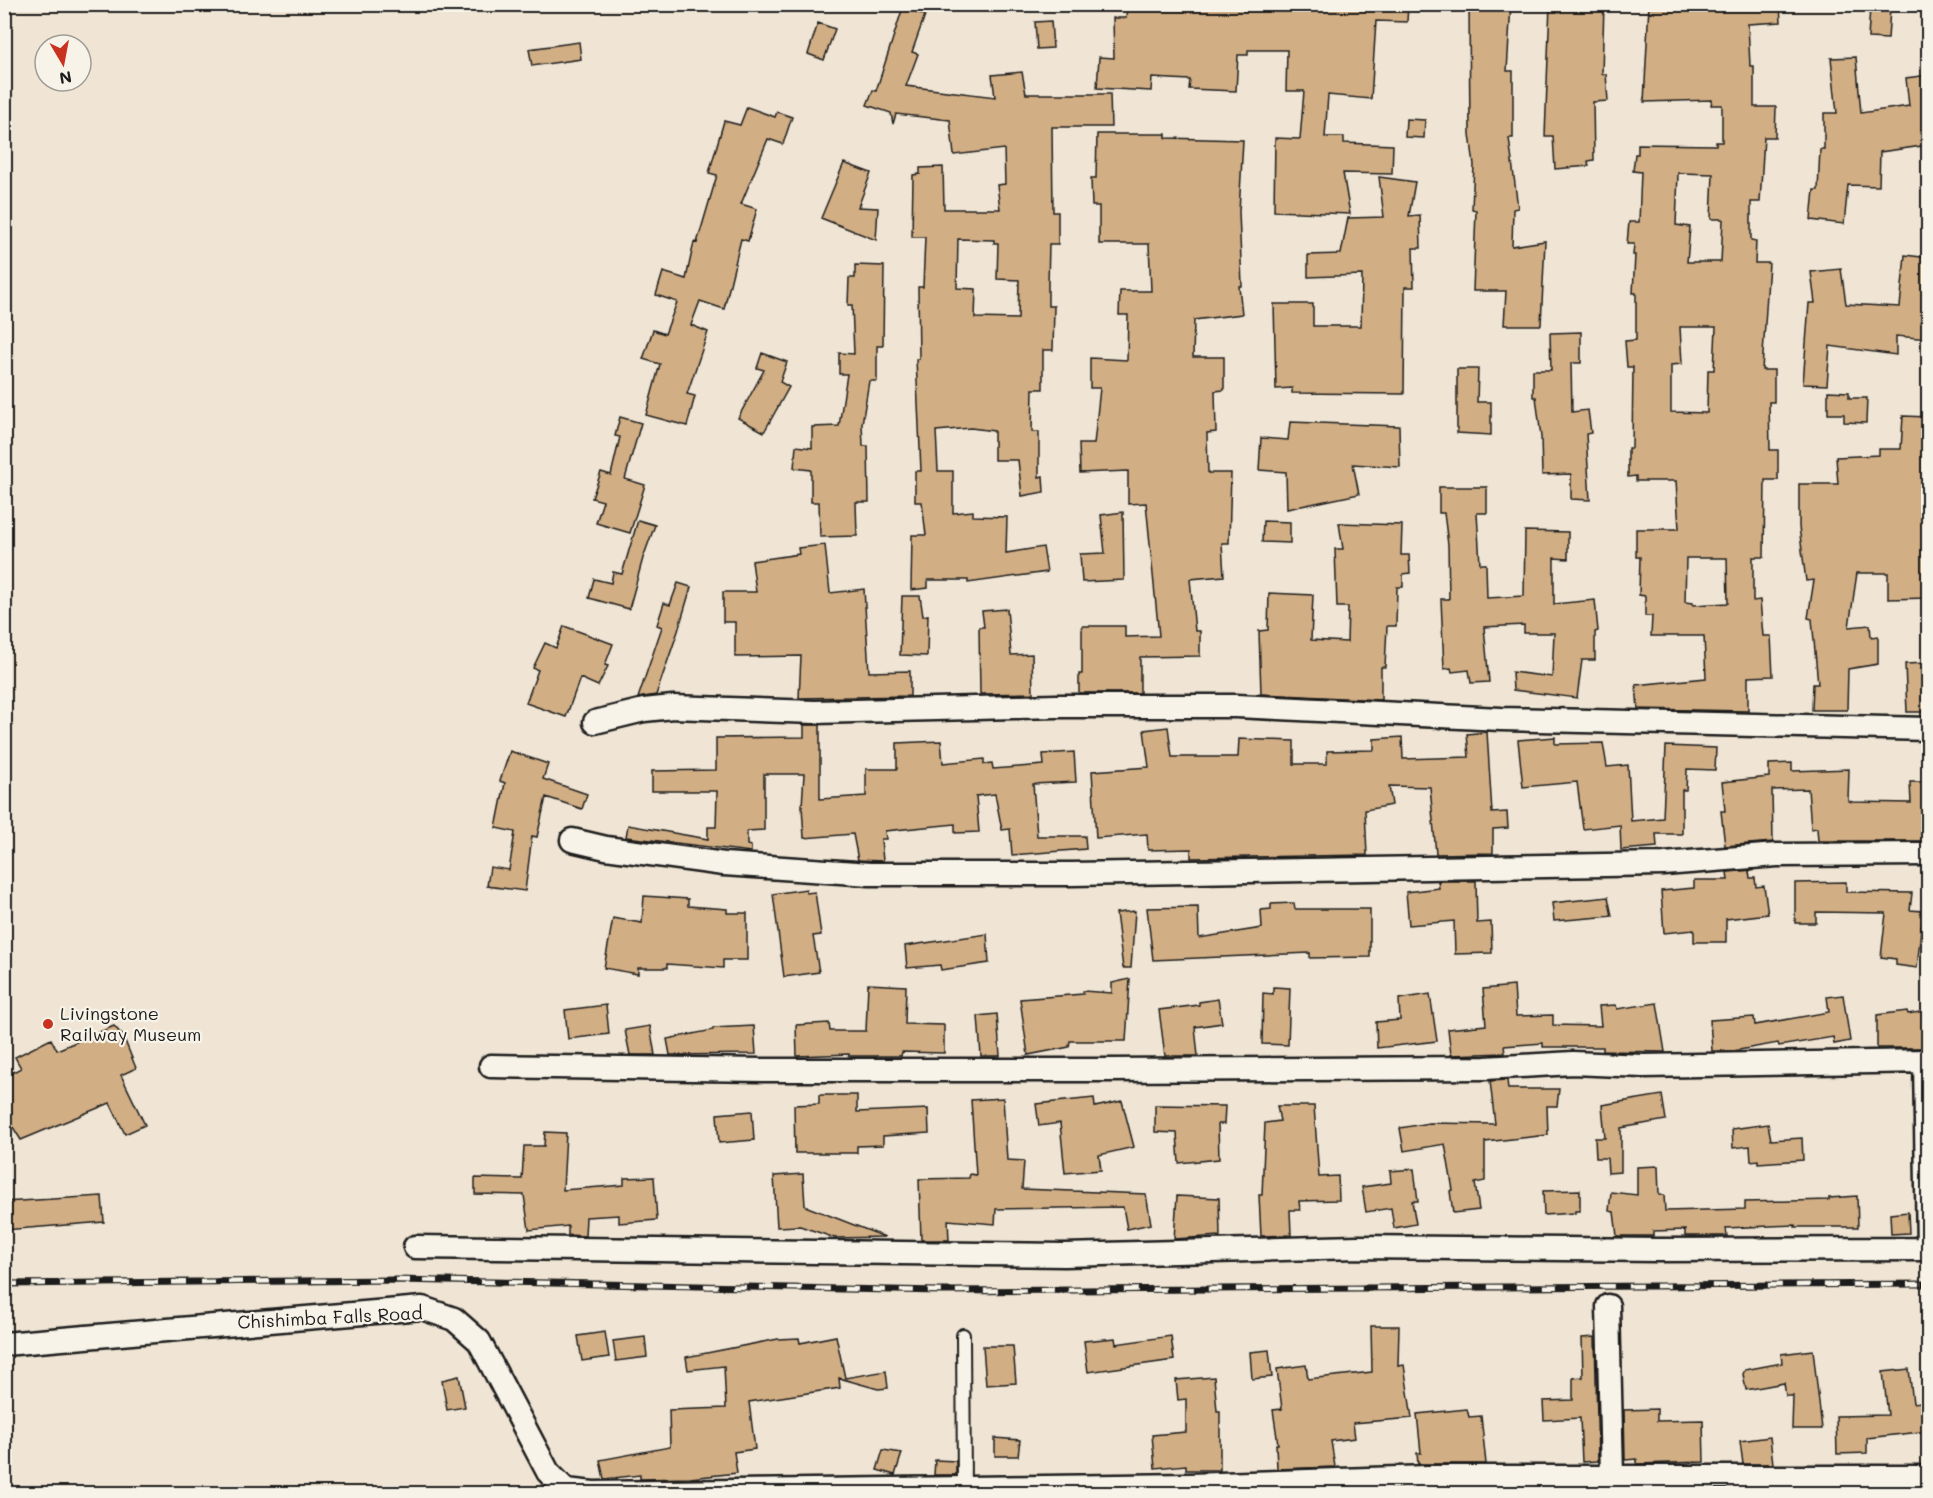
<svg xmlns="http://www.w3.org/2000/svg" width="1933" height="1498" viewBox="0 0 1933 1498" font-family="Mali,sans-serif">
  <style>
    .building { fill: #d2ae84; stroke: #1c1c1c; stroke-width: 1.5; fill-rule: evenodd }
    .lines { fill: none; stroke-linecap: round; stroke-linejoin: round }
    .service-casing { stroke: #1c1c1c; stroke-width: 16 }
    .minor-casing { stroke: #1c1c1c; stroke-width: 27 }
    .service { stroke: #f7f3e8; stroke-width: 12 }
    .minor { stroke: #f7f3e8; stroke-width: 22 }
    .rail-casing { stroke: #1c1c1c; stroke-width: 7 }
    .rail { stroke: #f7f3e8; stroke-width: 4.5; stroke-dasharray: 14; stroke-linecap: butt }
    .poi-dot { fill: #c8321e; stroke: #f7f3e8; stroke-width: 2 }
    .labels { text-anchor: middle; stroke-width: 4.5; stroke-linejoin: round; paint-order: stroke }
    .poi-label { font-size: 18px; fill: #1c1c1c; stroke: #f7f3e8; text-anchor: start }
    .street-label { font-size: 18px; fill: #1c1c1c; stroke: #f7f3e8 }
  </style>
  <rect width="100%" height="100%" fill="#f0e5d4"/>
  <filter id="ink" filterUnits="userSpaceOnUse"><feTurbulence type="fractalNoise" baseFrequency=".0167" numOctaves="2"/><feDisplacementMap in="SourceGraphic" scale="12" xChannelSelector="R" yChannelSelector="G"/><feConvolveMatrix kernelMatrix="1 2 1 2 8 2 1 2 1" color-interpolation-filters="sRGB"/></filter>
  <g filter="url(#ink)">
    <!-- building -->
    <path class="building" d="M1127 4H1408L1407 22 1376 21 1371 99 1328 95 1325 137H1344V143L1393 145 1392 174 1343 173 1350 214 1274 211 1275 138 1300 139 1304 91H1286L1287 50H1248V55H1238L1236 91 1189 89 1190 80 1152 78 1151 91 1097 88 1099 57 1114 58 1113 18H1126Z
      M1469 4H1511L1507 71H1513V138H1509L1518 208 1513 209 1512 246 1545 241 1541 325H1504L1506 291H1473L1476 210 1472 209 1474 165 1470 134Z
      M1550 4H1604L1602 74H1606L1608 101 1593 102 1594 160 1588 161 1589 166 1555 169 1553 136H1545Z
      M1649 4H1780L1781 22 1748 24 1750 66H1754V107H1776L1775 137H1764L1760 202H1751V240L1756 241 1755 263H1769L1762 370H1774V402H1769L1770 450H1778V480H1765L1764 557H1753V601L1760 600 1763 636H1771L1773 676 1748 677V711L1638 709 1636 685 1706 678 1704 636H1651L1652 616H1645V596L1639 595 1640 557H1636V529H1679L1676 481H1636V476L1628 477V448H1632L1633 367H1627L1625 341 1636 340V293H1633L1635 255H1633L1634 244H1627L1629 222H1639L1641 172 1633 171 1635 154H1638V144L1716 145V142H1722V105H1711L1712 100 1644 102ZM1678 173 1713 174 1711 219H1723L1721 262H1687L1690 227 1676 225ZM1680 327H1716L1714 370H1708L1707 413 1671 412V365L1682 364ZM1686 558H1727L1728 603 1693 605V603L1685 602Z
      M903 7 925 15 912 52 918 54 906 86 995 97 992 75 1022 72 1026 94H1110L1111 127H1052L1053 212H1058V244H1049L1048 285V306H1054L1053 350H1043V389H1033L1032 432H1039V477L1043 476 1044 492 1022 496 1018 460H994V431L971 428 936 431 938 471H953V513L973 511V516L1007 517 1006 553 1043 547 1047 572 968 583V580H928V588L911 590 912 535H926L922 502H915V471H921L916 359H919L918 287H923L925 237H912L913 175 920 174V168L943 167 944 209H1000L997 185 1005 184 1004 149 954 155 950 120 896 114 893 124 891 113 867 105 873 90 876 91ZM958 239 994 240V243H998L997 279 1019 280 1018 319 975 318 976 289 957 288Z
      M1870 7 1890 8 1888 39 1868 38Z
      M1051 21 1053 48 1037 49 1035 22Z
      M818 23 835 29 824 60 808 54Z
      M579 42 581 59 532 66 529 49Z
      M1856 57 1861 113 1909 106 1906 78 1929 75V145L1880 152 1879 186 1848 185 1844 224 1811 220 1814 190H1818L1820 149H1824V113H1837L1831 58Z
      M747 107 775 117 777 112 792 117 783 144 768 139 741 204 757 209 748 241 741 239 724 309 700 301 691 325 708 332 687 394 695 396 687 426 646 415 660 364 643 359 653 330 665 334 677 302 656 295 663 272 686 279 694 242 697 243 717 175 709 173 724 121 740 125Z
      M1406 119 1425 120 1424 138 1405 137Z
      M1097 134H1166V138L1243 140 1239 212 1242 286H1239L1242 314 1194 320 1193 357H1224V390L1215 391 1216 432 1207 433 1208 473H1231L1229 543H1222L1224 576 1190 579 1195 631H1200V656L1140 657V693H1079V674H1082V626H1125V637L1159 636 1146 503 1128 504V471L1080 473 1079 444H1094L1100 388H1090V358L1127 360 1128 315H1119L1120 291H1151L1149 244H1099V206H1092L1091 178H1096Z
      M844 163 871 173 858 207 878 208 876 240 821 218Z
      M1379 177 1415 182 1409 216 1420 215 1421 248H1413L1414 287H1405L1404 394 1292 393V388L1276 389 1274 304H1313V326H1361L1362 275 1308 277V255L1341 254 1348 218 1384 217Z
      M1905 255 1929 258V339L1896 336V355L1830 346 1827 385 1803 384 1809 303H1815L1811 272 1841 269 1846 304 1900 307Z
      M855 265 884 266 883 346H877V381H869L862 424 863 446H868L869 502H856L857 536 820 537 819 502H811V470L794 468 796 446 812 448V427L839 426 847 374H839V353L854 354 852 305H848L849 278H855Z
      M1581 332V363H1571L1572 412 1588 410 1591 433 1586 434 1590 500 1571 499V474L1542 475 1541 437 1536 397H1533V370H1551L1550 333Z
      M762 353 787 362 780 382 789 387 764 432 738 418 764 370 757 368Z
      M1457 369H1478L1477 402H1491V435L1457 433Z
      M1828 391 1849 392V398H1867L1866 423 1844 422V414H1828Z
      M1903 416 1929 417V598L1888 599V573H1857L1849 627 1870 625 1871 637 1878 636V664L1848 669 1847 710H1812L1813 684H1818L1812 619 1808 618 1814 580 1806 581 1799 527V484H1838L1836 457 1879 455V449H1901Z
      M620 417 641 423 625 479 645 485 630 533 596 523 603 501 592 498 601 472 611 475 620 437 615 436Z
      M1290 422 1399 426 1400 467 1353 464 1359 494 1287 509 1286 472 1259 470 1261 438 1288 440Z
      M1439 487H1487V513H1477L1480 564H1486L1487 598 1524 596 1525 531 1568 532V559L1554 558V604L1595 600 1598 631 1595 632V660H1582L1577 698 1513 690 1512 672 1552 677 1554 633H1524V625L1484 627 1489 682 1471 683 1469 670 1452 672 1451 668 1444 669 1441 599H1449L1448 545 1444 513H1439Z
      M1123 512 1124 580 1082 582 1080 554 1105 553 1101 515Z
      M638 520 655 525 643 558 629 609 589 598 594 579 611 583 613 572 622 574Z
      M1263 521 1290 522V543L1262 542Z
      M1339 523 1402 525 1401 555H1409L1410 573 1403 574V587H1397L1396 626H1387L1385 667H1381V700L1261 694 1259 631 1268 630 1269 593 1313 595 1311 640 1347 642 1348 607H1337L1335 549H1343Z
      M825 545 830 593 864 589 869 672 910 671V696L799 698 801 656 735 657V622H723V592H756L752 561 799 554 798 548Z
      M678 583 691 587 678 631 656 695 638 698 662 627 657 625 664 603 670 605Z
      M902 596H920L923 616 928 615 927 656 900 655Z
      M1007 609 1011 655 1032 654 1033 693 980 694 979 627H984L982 611Z
      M564 626 613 644 605 665 608 666 598 686 580 678 566 717 526 703 538 670 533 668 545 643 556 648Z
      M1929 663V712H1907L1905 664Z
      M804 725H820V799L866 796V769H897V743L941 741 943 763 984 759V764L992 763 993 769 1044 765 1043 754 1074 752 1076 782 1033 784 1037 836H1085L1086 849 1012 855 1010 829 1002 830 995 794 976 796 979 832 955 833V824L885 831 886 839H881L883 861 858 860 853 834 804 838 802 806 804 774H764V830L747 831V845L751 846V852L626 837 628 825 708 839V827H716L717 791H652V771L716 770V738L804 737Z
      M1168 727 1172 757H1238L1239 739 1294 741V764H1327V751L1374 750V739L1402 737 1403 759 1469 757 1467 734 1487 732 1492 813 1507 812 1508 828 1493 829V853L1436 854 1430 787 1389 786 1392 805 1365 810 1367 855 1191 858V849L1148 850 1147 834 1096 838 1092 771 1149 767 1144 730Z
      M1555 737V744L1603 743 1607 767 1628 765 1631 821 1663 818 1666 746 1716 748 1715 770 1687 769 1686 790H1682V834H1656L1657 847 1621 850 1620 825 1583 829 1577 782 1523 787 1518 740Z
      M510 751 548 764 543 779 587 794 582 809 546 797 537 837 532 836 525 891 487 886 490 867 509 870 515 832 496 828 505 783 500 781Z
      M1792 763V771L1849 769 1848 801 1853 802 1911 803 1910 782H1929V841H1818L1817 828 1811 829 1808 789 1772 790 1773 842 1725 846 1721 811H1725L1722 782 1769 777V764Z
      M1754 870 1749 872 1750 878H1755L1756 887 1764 886 1768 914 1726 919V942H1694V930L1664 933 1661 891 1694 888V880H1728L1727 872Z
      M1438 881H1476L1477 923 1491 922 1492 953 1455 954 1454 921 1409 925 1406 892 1439 888Z
      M1846 882V892L1912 893 1910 910 1923 911 1917 968 1896 965V959L1881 957 1886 913 1816 912V923H1795V883Z
      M806 889V893L815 892 821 935 813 936 819 972 784 977 773 894Z
      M644 896 688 899V906L727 909V913H747V960H723V968L667 964V968H638V974L604 968 613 918 642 923Z
      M1608 897 1612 916 1554 921 1552 903Z
      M1294 903 1295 909H1370V957L1310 958V953L1153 960 1147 908 1198 907 1199 938 1262 928 1261 910 1271 909V904Z
      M1135 911 1131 968H1123L1116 913Z
      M987 934 989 963 941 970 940 965 907 968 905 946Z
      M1130 979 1126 1041H1070L1069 1047 1028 1055 1020 999 1083 994V991L1112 993V983Z
      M868 984 906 986 905 1024 944 1025V1053L902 1052 901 1056H849V1054L797 1056 796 1025 829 1023 830 1031H866Z
      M1514 986 1516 1016 1553 1015V1025L1601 1026 1599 1006 1616 1005 1617 1009 1657 1003 1665 1052 1603 1051V1047H1543V1043L1504 1046 1505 1053 1451 1055 1448 1029 1486 1025 1483 989Z
      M1273 987 1290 988 1288 1045 1262 1044 1263 993 1273 994Z
      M1430 994 1437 1041 1377 1048 1376 1022 1400 1020 1399 999Z
      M1843 995 1850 1041 1834 1044 1833 1037 1779 1046 1778 1043 1733 1051H1712L1710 1020 1754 1017 1755 1025 1829 1012 1827 997Z
      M1218 999 1222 1023 1195 1027 1198 1056H1165L1159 1010 1199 1005V1002Z
      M606 1005 609 1034 568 1039 565 1010Z
      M1907 1011 1908 1014 1925 1011 1928 1034H1925V1048H1877V1015Z
      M997 1014 1000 1056H981L978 1016Z
      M114 1026 123 1036 136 1068 121 1075 145 1125 125 1134 110 1103 21 1140 4 1113V1077L21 1068 15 1057 51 1039 57 1050Z
      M650 1026 655 1055H630L625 1030Z
      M754 1026 756 1054 670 1055 667 1039 713 1030V1028Z
      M1507 1080 1508 1089H1559L1557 1106H1547L1548 1135 1485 1142V1181L1475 1183 1479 1210 1453 1213 1450 1191 1453 1190 1445 1144 1404 1151 1400 1128 1429 1123 1495 1124 1490 1081Z
      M819 1095H857V1112L928 1109 929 1133 883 1136V1145L857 1146V1153H795L794 1105 819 1104Z
      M1662 1095 1666 1120 1621 1128V1172L1608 1173 1607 1158H1596L1595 1138H1605L1602 1105Z
      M1003 1098 1007 1160 1024 1161 1022 1189 1146 1194 1151 1224 1127 1229 1123 1207 996 1209 995 1224 948 1220 949 1240H921L919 1179 969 1178 970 1174 976 1175 971 1100Z
      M1094 1098 1095 1107 1122 1101 1134 1147 1099 1155 1101 1170 1065 1173 1060 1123 1039 1126 1036 1104Z
      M1155 1105 1225 1106 1224 1124H1218L1219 1159 1179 1163 1177 1133 1155 1132Z
      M1277 1106H1314L1319 1177 1338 1176 1339 1200 1299 1201 1300 1210H1290L1291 1235 1261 1236 1259 1195H1262L1265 1123 1280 1121Z
      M752 1111 754 1140 719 1143 717 1114Z
      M1768 1124 1771 1140 1802 1138 1803 1160 1758 1163V1160L1751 1161 1750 1146 1733 1148 1732 1129Z
      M545 1132 566 1133 563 1190 624 1185V1178L654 1177 657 1220 619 1223V1215L586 1217 585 1236 568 1235V1226L529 1230 524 1195 475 1194V1178L522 1179 524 1146H544Z
      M1658 1166 1659 1195H1664L1665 1211 1745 1209V1202L1829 1200V1198L1857 1196 1858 1227H1795V1225L1726 1228 1727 1236H1685V1230L1653 1231V1236H1617L1614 1212 1609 1211 1611 1192 1637 1195V1167Z
      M1414 1169 1418 1201H1412L1416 1224 1394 1228 1391 1208 1366 1212 1362 1187 1391 1183 1390 1171Z
      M803 1174 805 1206 885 1237 835 1238 800 1226 777 1227 774 1176Z
      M1580 1190V1211H1575V1213L1544 1215 1543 1191Z
      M102 1196 104 1222 4 1230V1202Z
      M1177 1196 1219 1198 1220 1236 1174 1239Z
      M1908 1212 1909 1233 1891 1234 1890 1214Z
      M1371 1326H1399L1398 1366 1404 1365 1412 1418 1353 1423 1355 1438 1331 1441 1335 1467 1277 1469 1276 1444H1278L1273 1410 1282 1409 1277 1369 1306 1365 1308 1379 1372 1372Z
      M605 1332 609 1357 582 1361 578 1336Z
      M836 1336 845 1378 886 1371 888 1388 878 1389 839 1378 840 1388 749 1402 755 1449 734 1452 737 1473 690 1478 640 1479V1475L604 1479 600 1460 670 1447 669 1410 726 1408 724 1366 688 1370 686 1357 778 1339 799 1338 800 1343Z
      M1171 1336 1174 1360 1088 1372 1084 1341 1115 1338 1116 1344Z
      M645 1337 647 1357 616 1361 613 1341Z
      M1595 1337 1598 1461 1582 1462 1580 1418 1544 1420 1543 1401 1573 1400V1378L1583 1377 1582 1338Z
      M983 1346H1013L1016 1383 986 1385Z
      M1269 1350 1272 1377 1252 1379 1250 1352Z
      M1813 1350 1822 1429H1792L1793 1396H1786L1784 1383 1746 1390 1743 1374 1745 1370 1782 1363 1781 1354Z
      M1909 1369 1913 1403 1929 1401V1431L1867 1438V1453L1837 1454 1836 1416 1888 1415 1883 1372Z
      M459 1376 465 1407 447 1410 442 1380Z
      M1214 1377 1217 1411H1220V1470H1186V1465L1155 1468 1152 1435 1186 1432V1399L1178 1400 1176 1380Z
      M1467 1409 1469 1417 1481 1416 1486 1464H1418L1417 1453H1421L1417 1414Z
      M1657 1409V1421L1703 1420 1704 1462 1637 1464V1459L1625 1460 1624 1410Z
      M1770 1437 1773 1464H1743L1740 1441Z
      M995 1438 1020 1440 1018 1456H995Z
      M883 1450 902 1453 895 1475 877 1470Z
      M935 1460 956 1461V1475H934Z"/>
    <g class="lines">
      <defs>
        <path id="service" d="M963 1335 964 1488"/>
        <path id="minor" d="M595 722 644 710 673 707 815 712 1056 706H1236L1501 719 1928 729
          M572 840 606 848 724 864 870 874H1071L1664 864 1777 855 1928 854
          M1925 1061 1928 1249
          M491 1066 762 1070H1108L1485 1068 1573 1063 1643 1066 1928 1061
          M415 1247 1065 1255 1358 1247 1658 1250 1928 1249
          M1608 1306 1612 1476
          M4 1344 422 1308 454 1319 479 1341 548 1472 566 1490 593 1493 1189 1485 1428 1477H1928"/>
      </defs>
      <!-- service casing -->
      <use href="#service" class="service-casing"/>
      <!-- minor casing -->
      <use href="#minor" class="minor-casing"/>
      <!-- service -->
      <use href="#service" class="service"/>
      <!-- minor -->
      <use href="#minor" class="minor"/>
      <defs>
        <path id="rail" d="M4 1284 397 1280 941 1291 1928 1284"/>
      </defs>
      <!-- rail casing -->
      <use href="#rail" class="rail-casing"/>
      <!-- rail -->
      <use href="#rail" class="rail"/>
    </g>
  </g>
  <!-- markers -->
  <circle class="poi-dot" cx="48" cy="1024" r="6"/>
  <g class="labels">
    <!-- poi labels -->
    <g class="poi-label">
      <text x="60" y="1020">Livingstone<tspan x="60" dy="21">Railway Museum</tspan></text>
    </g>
    <!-- street labels -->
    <g class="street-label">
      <text transform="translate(330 1318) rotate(-3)" y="6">Chishimba Falls Road</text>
    </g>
  </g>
  <!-- margin -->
  <rect width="1933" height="1498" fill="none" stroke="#f7f3e8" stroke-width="24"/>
  <rect x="12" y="12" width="1909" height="1474" fill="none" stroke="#1c1c1c" stroke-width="2" filter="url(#ink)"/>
  <!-- north arrow -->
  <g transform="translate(63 63) rotate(170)"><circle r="28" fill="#f7f3e8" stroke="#9f9d96" stroke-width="1.5"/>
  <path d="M0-4.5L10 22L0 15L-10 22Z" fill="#c8321e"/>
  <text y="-9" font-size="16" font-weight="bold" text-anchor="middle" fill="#1c1c1c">N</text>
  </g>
</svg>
